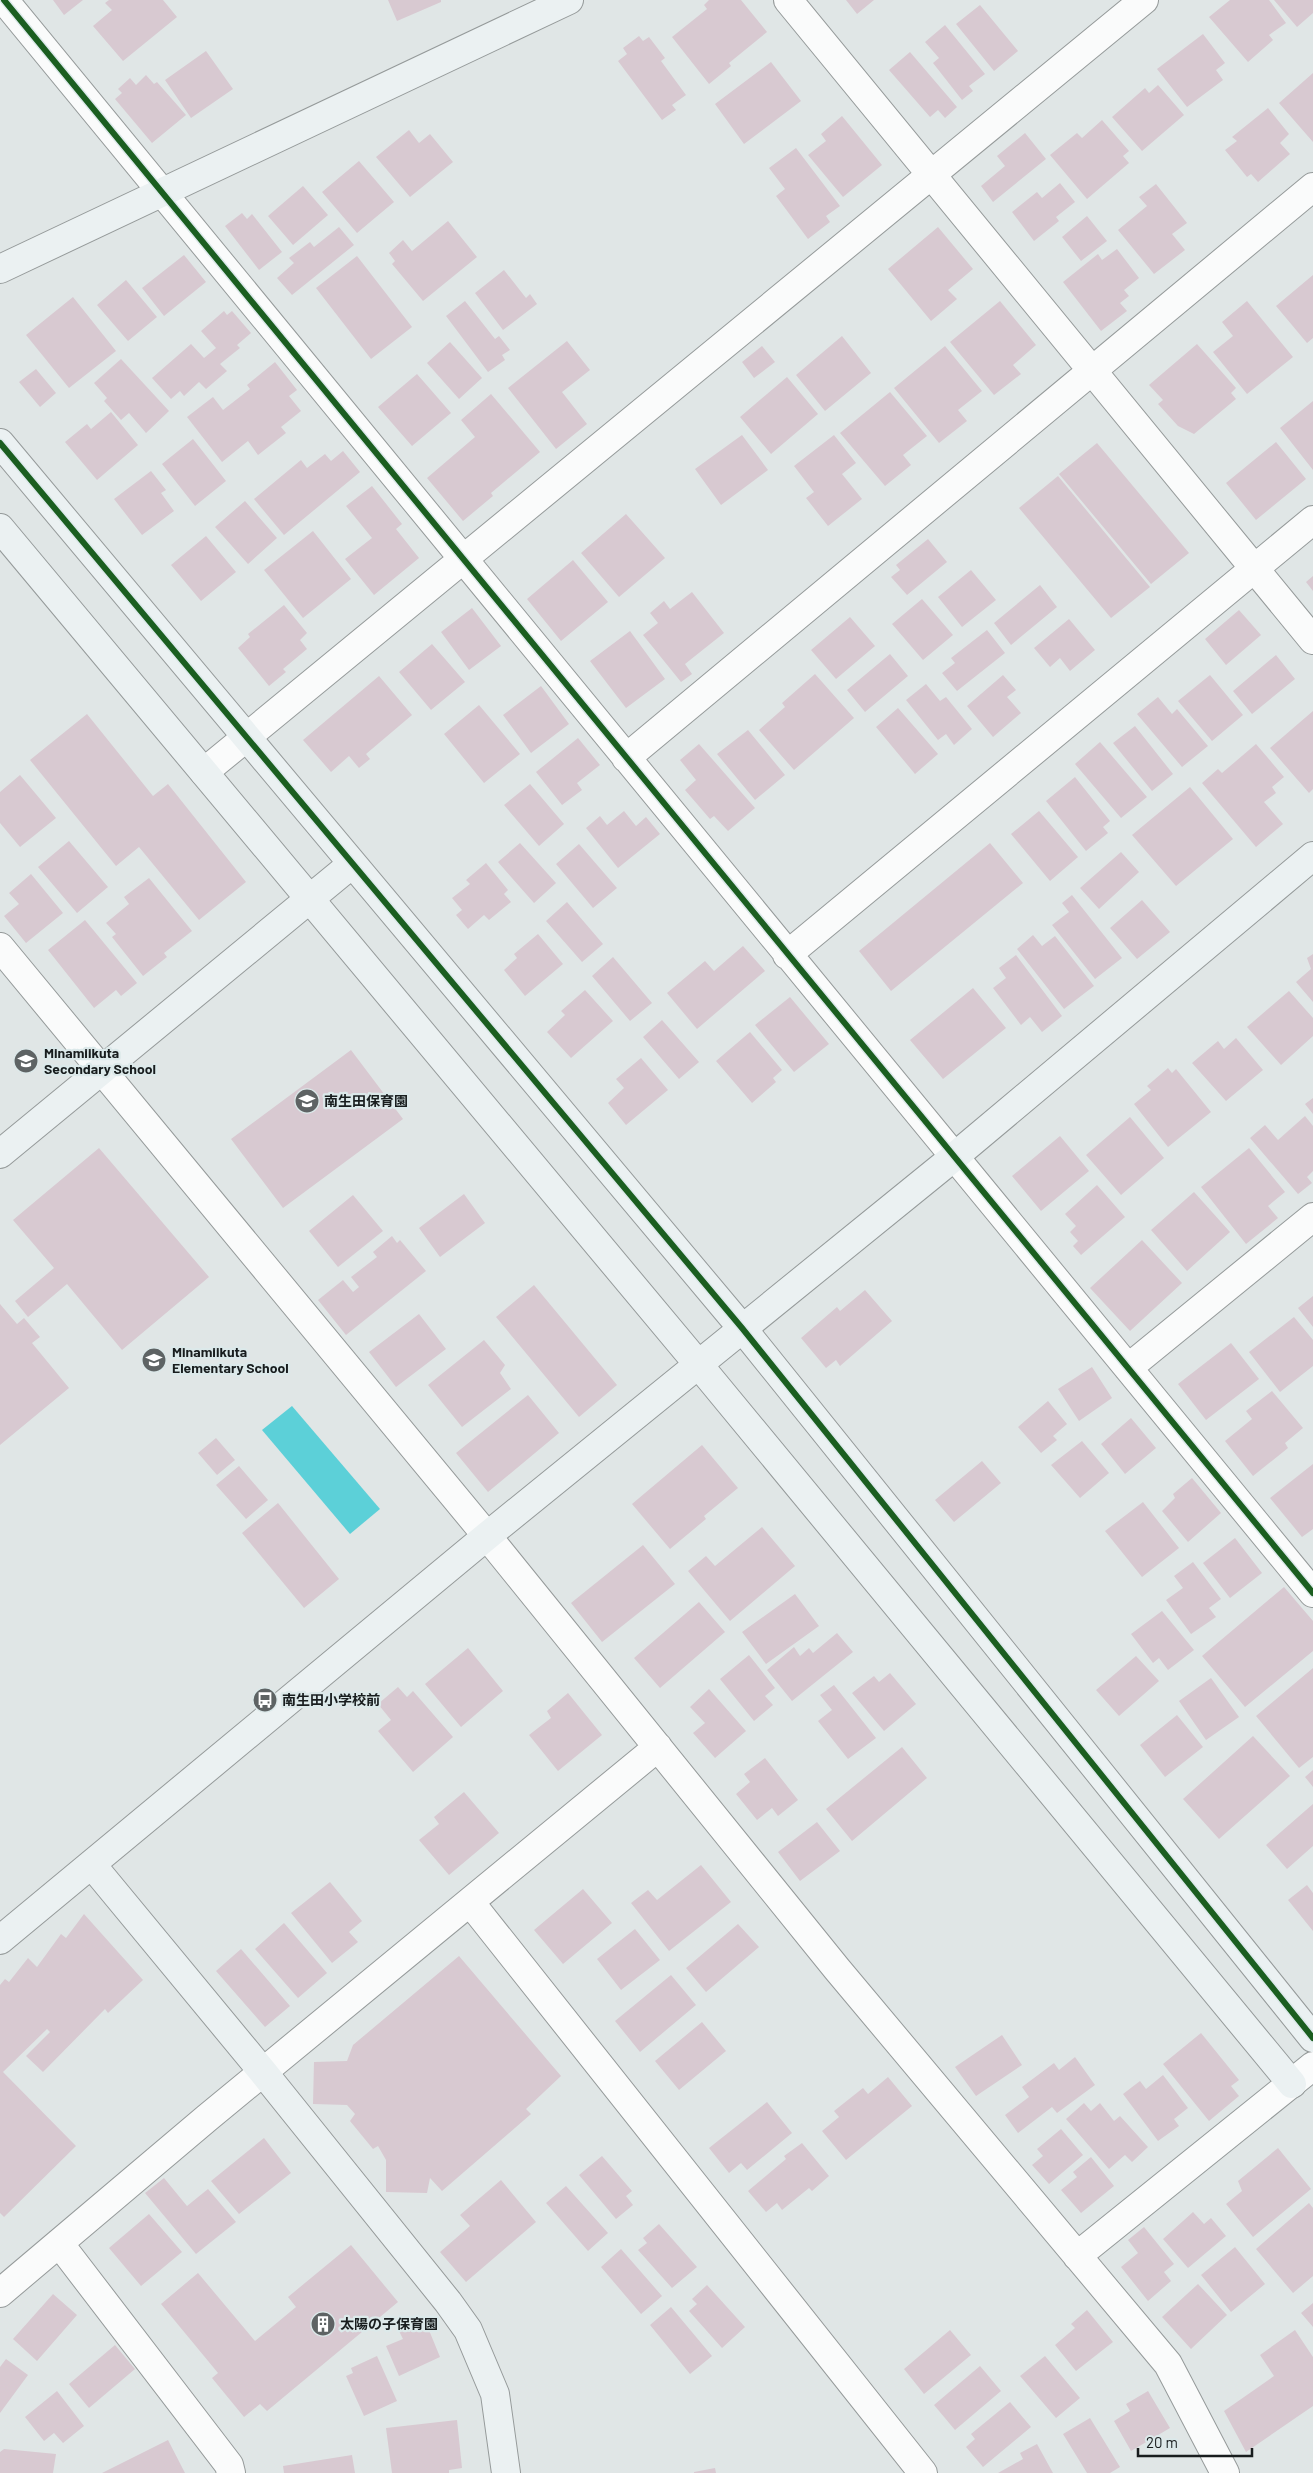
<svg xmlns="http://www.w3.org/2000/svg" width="1313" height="2473" viewBox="0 0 1313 2473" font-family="Barlow,'Noto Sans JP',sans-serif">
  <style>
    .water { fill: #5cd0d8 }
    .building { fill: #d8c9d1 }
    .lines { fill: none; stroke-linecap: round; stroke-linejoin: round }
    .street-casing { stroke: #959a9a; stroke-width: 30 }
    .secondary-casing { stroke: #959a9a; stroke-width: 30 }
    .street { stroke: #fafbfb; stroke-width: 28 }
    .secondary { stroke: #ebf1f2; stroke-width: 28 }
    .cycleway-casing { stroke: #dce9ea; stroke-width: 9 }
    .cycleway { stroke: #1b5e20; stroke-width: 6 }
    .labels { text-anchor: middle; stroke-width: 4.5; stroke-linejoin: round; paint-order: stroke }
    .poi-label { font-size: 14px; font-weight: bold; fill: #181d1e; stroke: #dce9ea; text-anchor: start }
  </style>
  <rect width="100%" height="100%" fill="#e0e6e6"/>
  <!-- water -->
  <path class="water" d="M292 1406 380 1509 350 1534 262 1430Z"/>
  <!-- building -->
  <path class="building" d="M53 0H83L64 15Z
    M109 0H163L177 17 123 61 93 26 112 10 105 3Z
    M388 0H441V2L397 21Z
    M709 0H741L767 32 729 63 731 66 709 84 672 37 707 9 704 5Z
    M846 0H874L857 14Z
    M1230 0H1269L1286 23 1269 35 1273 40 1248 62 1209 17Z
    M1274 0H1313V13L1297 27Z
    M980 5 1018 51 994 71 956 24Z
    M945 25 985 74 969 86 973 91 962 100 933 63 939 58 925 42Z
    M1203 34 1225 63 1216 70 1223 80 1187 107 1157 69Z
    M639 36 643 41 649 37 665 58 661 61 686 95 672 105 676 110 662 120 618 61 627 54 623 48Z
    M206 51 233 89 191 118 165 80Z
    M910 52 957 107 945 118 938 110 930 117 889 70Z
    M771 62 801 101 744 144 715 104Z
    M1313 73V142L1279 103Z
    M146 75 154 84 157 82 186 115 152 143 115 99 122 93 118 89 130 78 136 85Z
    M1158 85 1184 115 1142 151 1112 117 1145 88 1149 93Z
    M1268 108 1289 134 1280 143 1290 154 1258 182 1251 174 1247 177 1225 150 1237 141 1232 137Z
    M842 116 882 165 843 197 808 155 826 141 821 134Z
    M1102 120 1129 151 1123 156 1129 163 1087 199 1050 155 1077 133 1082 138Z
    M409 130 419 143 430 134 453 162 410 197 376 157Z
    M1025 133 1046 159 993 202 981 186 1005 166 997 156Z
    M796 148 840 206 826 216 830 222 808 239 776 196 785 189 769 168Z
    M359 161 394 202 357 233 322 192Z
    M1060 183 1075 202 1056 217 1059 221 1034 241 1012 212 1037 192 1042 198Z
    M1156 184 1187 223 1172 234 1185 250 1154 274 1118 230 1147 206 1139 197Z
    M303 186 328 215 293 245 268 216Z
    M242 213 247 219 252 214 282 252 259 270 225 226Z
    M1087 216 1107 241 1081 261 1062 237Z
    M448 221 477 257 423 301 392 264 395 261 389 253 403 240 412 251Z
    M339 227 354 245 292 295 277 278 294 263 289 258 310 242 314 247Z
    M938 227 973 269 948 290 957 299 931 321 888 269Z
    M1117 249 1139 278 1124 290 1129 296 1120 303 1127 311 1101 331 1063 282 1098 254 1102 260Z
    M184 255 206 282 164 316 142 288Z
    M357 256 412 327 371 359 316 288Z
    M504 270 526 298 530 294 537 304 503 330 475 293Z
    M1313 275V338L1307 343 1276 306Z
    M126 280 157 317 128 341 97 305Z
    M73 297 116 351 69 388 26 335Z
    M465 301 495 339 499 336 510 350 502 355 505 360 488 372 446 316Z
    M1000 301 1036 345 1013 365 1021 374 994 395 950 342Z
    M1247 301 1293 357 1247 394 1213 352 1233 336 1222 322Z
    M224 311 227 315 232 311 251 333 237 345 240 348 220 364 227 371 206 389 199 382 184 396 180 391 171 399 152 378 191 344 204 358 216 348 201 331Z
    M842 336 871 373 825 411 796 375Z
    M567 341 590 370 562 392 587 424 556 449 508 388Z
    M450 342 482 378 459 399 427 363Z
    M1197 344 1236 388 1231 393 1236 399 1194 434 1178 426 1158 404 1163 400 1149 385Z
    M762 346 775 362 754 378 742 362Z
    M945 346 982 391 958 410 967 421 939 443 894 388Z
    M121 359 169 411 146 433 129 413 121 420 104 401 107 398 94 383Z
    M275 362 297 390 289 396 301 411 281 427 286 433 258 455 248 441 222 462 187 417 213 397 223 410 250 389 247 385Z
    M36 369 56 393 40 407 19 382Z
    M417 374 451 413 412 446 378 407Z
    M787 377 818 414 771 454 740 417Z
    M890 392 927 436 903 455 911 465 885 486 840 433Z
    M491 394 540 452 491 493 493 496 463 521 427 478 475 437 461 420Z
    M1313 401V470L1280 428Z
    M111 412 138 445 97 480 65 442 87 424 91 429Z
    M742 435 768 470 721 505 695 469Z
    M834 435 856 463 842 474 862 499 828 526 806 498 814 492 794 466Z
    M193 439 226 481 195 506 162 464Z
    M1276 442 1306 479 1256 520 1226 483Z
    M1097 443 1189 553 1151 584 1059 474Z
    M343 451 360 472 284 535 254 499 301 460 307 468 325 454 331 461Z
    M151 471 166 490 161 493 174 511 142 535 114 499Z
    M1058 476 1150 587 1111 618 1019 508Z
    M372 486 402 524 396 529 419 558 374 595 345 559 372 538 346 506Z
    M245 501 277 538 248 564 215 527Z
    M626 514 665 558 619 597 581 553Z
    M313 531 351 579 303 618 264 570Z
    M206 536 236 572 201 601 171 565Z
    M928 539 947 562 907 595 891 577 900 570 896 565Z
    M573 560 608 602 561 641 527 599Z
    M971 570 996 600 962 627 938 597Z
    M1313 576V591L1306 582Z
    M1040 585 1057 607 1011 645 994 623Z
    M692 592 724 633 685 664 692 674 681 682 643 635 658 623 650 613 664 601 670 609Z
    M922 599 953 635 923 660 892 624Z
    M284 605 307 633 300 640 307 649 283 669 286 672 269 686 238 648 250 637 248 634Z
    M472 608 501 646 469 670 441 632Z
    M1239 610 1261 635 1226 665 1205 639Z
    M850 617 875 646 836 679 811 650Z
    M1069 619 1095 650 1070 671 1060 658 1050 667 1034 648Z
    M987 630 1005 653 957 691 942 673 955 663 951 658Z
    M630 631 665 679 626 708 590 661Z
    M432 644 465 682 431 710 399 672Z
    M890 654 908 676 865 712 847 690Z
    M1276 655 1295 679 1252 714 1233 691Z
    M815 674 854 718 794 770 759 730 785 707 782 703Z
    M1003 675 1016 690 1007 697 1021 713 993 737 967 706Z
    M1210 675 1243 715 1212 741 1178 701Z
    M379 676 412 715 366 754 370 759 359 768 349 756 331 772 303 740Z
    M926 684 940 701 946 697 972 729 954 745 946 734 938 740 906 700Z
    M541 686 569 724 531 753 503 715Z
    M1158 697 1172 714 1177 709 1208 746 1182 767 1137 714Z
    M479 705 520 754 484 783 444 734Z
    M898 708 938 754 915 774 876 727Z
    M1313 711V789L1309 793 1270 748Z
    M87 714 153 796 168 784 246 882 199 920 139 847 116 866 30 760Z
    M1135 726 1173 774 1152 791 1113 743Z
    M748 730 785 775 755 800 717 754Z
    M578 738 600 765 577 783 582 790 562 805 536 772Z
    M1100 742 1147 797 1121 818 1075 764Z
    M699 744 755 808 728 831 714 816 710 819 685 790 696 780 680 760Z
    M1256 744 1284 777 1272 787 1276 793 1264 802 1283 824 1256 847 1202 783 1218 769 1222 773Z
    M20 775 56 818 20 847 0 823V792Z
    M1075 777 1110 821 1103 827 1108 833 1086 851 1046 801Z
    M530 784 564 824 539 846 504 805Z
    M1190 787 1233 839 1176 886 1132 835Z
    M624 811 636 826 646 817 660 834 618 868 586 828 600 816 607 825Z
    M1039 811 1078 857 1050 881 1011 834Z
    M69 841 108 887 77 913 38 867Z
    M520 843 556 883 534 903 498 862Z
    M990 843 1023 883 891 991 859 951Z
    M579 844 617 888 593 908 556 864Z
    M1121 852 1139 872 1099 909 1080 888Z
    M486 863 508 890 504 894 511 902 489 920 484 915 468 929 456 915 462 910 452 898 470 884 466 880Z
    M31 874 63 913 26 943 4 916 19 904 9 893Z
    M149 878 192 931 164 953 167 957 143 976 112 937 116 934 106 923 129 904 124 897Z
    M1072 895 1122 958 1095 979 1052 925 1069 912 1062 903Z
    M1142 900 1170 932 1137 959 1110 928Z
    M567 902 603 944 582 962 546 921Z
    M85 920 137 983 121 996 116 990 94 1008 48 950Z
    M538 934 563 964 525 996 504 970 517 958 514 954Z
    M1033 935 1042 946 1055 936 1094 986 1064 1009 1017 949Z
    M743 946 765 971 697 1029 667 993 705 961 714 971Z
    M1313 954V1002L1296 982 1311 969 1307 958Z
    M1016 955 1062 1016 1042 1032 1030 1017 1021 1025 993 988 1006 978 999 968Z
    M613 957 652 1003 630 1021 592 976Z
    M973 988 1006 1028 943 1079 910 1040Z
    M585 990 613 1021 571 1058 547 1032 565 1015 561 1011Z
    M1289 991 1313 1018V1036L1281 1065 1247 1027Z
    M790 997 829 1044 794 1072 755 1025Z
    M662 1020 699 1062 679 1079 643 1037Z
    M750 1032 782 1070 773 1078 776 1082 752 1103 716 1061Z
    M1236 1038 1263 1070 1226 1101 1192 1063 1218 1041 1224 1049Z
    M351 1050 403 1119 283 1208 231 1139Z
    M641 1058 668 1090 626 1125 608 1103 624 1088 616 1079Z
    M1168 1068 1172 1073 1176 1069 1211 1112 1168 1147 1134 1104 1151 1090 1147 1086Z
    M1313 1098V1114L1305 1104Z
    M1305 1116 1313 1126V1171L1307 1177 1312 1183 1298 1194 1250 1138 1265 1125 1278 1140Z
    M1130 1117 1164 1158 1121 1195 1086 1155Z
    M1060 1136 1089 1171 1041 1211 1012 1176Z
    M99 1148 209 1277 122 1350 67 1284 28 1317 15 1301 54 1268 13 1220Z
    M1249 1148 1285 1192 1268 1206 1278 1218 1246 1244 1201 1187Z
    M1097 1185 1125 1217 1081 1255 1073 1246 1078 1241 1070 1232 1076 1226 1065 1214Z
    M1194 1192 1230 1232 1187 1271 1151 1230Z
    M464 1194 485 1223 440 1257 419 1228Z
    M353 1195 383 1231 338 1267 309 1231Z
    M392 1236 397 1243 400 1240 426 1271 346 1335 318 1300 343 1280 353 1292 359 1287 351 1277 377 1257 373 1252Z
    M1142 1240 1182 1283 1130 1331 1090 1288Z
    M534 1285 617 1385 579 1417 496 1317Z
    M865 1290 892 1321 840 1366 836 1360 826 1368 801 1338 837 1307 840 1311Z
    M1313 1296V1327L1298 1308Z
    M0 1304 17 1324 24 1318 40 1337 32 1343 69 1388 0 1445Z
    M419 1314 446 1349 396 1387 369 1352Z
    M1294 1317 1313 1340V1366L1280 1392 1249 1352Z
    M484 1340 505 1365 500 1373 511 1389 462 1427 428 1385Z
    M1231 1343 1259 1379 1206 1420 1178 1384Z
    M1092 1367 1112 1398 1079 1421 1058 1389Z
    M1272 1391 1303 1428 1285 1443 1288 1448 1253 1476 1225 1441 1252 1419 1246 1411Z
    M528 1395 559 1433 488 1492 456 1453Z
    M1048 1401 1067 1424 1053 1436 1057 1440 1041 1453 1018 1427Z
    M1131 1418 1156 1448 1125 1474 1101 1444Z
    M216 1438 235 1460 217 1475 198 1453Z
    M1082 1441 1109 1473 1080 1498 1051 1465Z
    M702 1445 738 1488 704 1516 706 1519 670 1549 632 1504Z
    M982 1461 1001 1483 954 1522 935 1500Z
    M1313 1464V1529L1302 1537 1270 1498Z
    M239 1466 268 1500 246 1519 216 1485Z
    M1192 1478 1221 1513 1188 1542 1162 1511 1175 1498 1173 1494Z
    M1143 1502 1179 1548 1142 1577 1105 1531Z
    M278 1503 339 1579 304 1608 242 1533Z
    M762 1527 795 1566 730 1621 688 1571 706 1556 715 1566Z
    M1235 1538 1262 1573 1230 1598 1203 1563Z
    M643 1545 675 1584 602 1642 571 1603Z
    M1193 1562 1221 1599 1209 1608 1216 1617 1191 1634 1166 1600 1183 1588 1174 1576Z
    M1284 1587 1313 1621V1651L1245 1707 1202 1656Z
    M795 1594 819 1626 766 1664 742 1632Z
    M699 1602 725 1632 660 1688 634 1658Z
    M1162 1611 1194 1650 1168 1670 1159 1658 1153 1663 1131 1634Z
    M837 1633 853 1652 792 1701 767 1670 794 1647 800 1656 809 1648 813 1653Z
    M468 1648 503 1691 461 1727 425 1684Z
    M749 1655 775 1688 765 1696 773 1705 754 1721 720 1679Z
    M1136 1656 1159 1681 1119 1716 1096 1690Z
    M1313 1668V1757L1299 1768 1256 1716Z
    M890 1673 916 1704 884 1731 852 1693 874 1676 879 1682Z
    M1211 1678 1239 1717 1206 1740 1179 1701Z
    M834 1685 876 1738 848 1759 818 1721 832 1710 820 1695Z
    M398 1687 407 1697 413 1691 453 1737 413 1772 378 1731 391 1720 378 1704Z
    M709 1689 746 1731 715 1758 693 1733 705 1723 690 1707Z
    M568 1693 602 1735 558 1771 529 1735 551 1718 547 1711Z
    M1177 1715 1203 1747 1165 1777 1140 1745Z
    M1253 1736 1290 1776 1219 1839 1183 1799Z
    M902 1747 927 1778 852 1841 826 1809Z
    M765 1758 798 1800 778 1816 772 1808 757 1820 736 1794 750 1782 744 1774Z
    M1313 1770V1787L1305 1777Z
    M464 1792 499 1833 449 1875 419 1840 439 1824 434 1817Z
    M1313 1804V1846L1287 1869 1266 1845Z
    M817 1822 840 1851 800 1881 778 1852Z
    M701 1865 731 1902 669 1951 631 1903 648 1890 657 1900Z
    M330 1882 362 1921 349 1932 358 1942 332 1963 291 1913Z
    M1307 1885 1313 1893V1931L1288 1900Z
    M583 1889 612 1923 563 1964 534 1930Z
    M84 1914 143 1980 108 2013 105 2009 43 2072 26 2056 50 2032 47 2029 3 2072 76 2146 4 2217 0 2213V1985L5 1979 9 1982 28 1958 37 1967 61 1934 66 1938Z
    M284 1923 327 1973 298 1998 255 1949Z
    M738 1924 759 1947 706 1992 686 1968Z
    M635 1929 660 1960 621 1990 597 1959Z
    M241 1949 290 2006 265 2027 216 1971Z
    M459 1956 561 2076 526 2109 531 2114 442 2191 430 2178 427 2193 386 2192V2160L378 2146 373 2149 350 2121 355 2114 347 2105 313 2104 314 2062 347 2061 353 2045Z
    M671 1975 696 2005 640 2052 615 2021Z
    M702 2022 726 2051 679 2090 655 2061Z
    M1201 2033 1239 2080 1231 2086 1239 2096 1209 2121 1163 2064Z
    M1002 2035 1022 2065 976 2096 955 2067Z
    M1075 2057 1095 2085 1057 2113 1052 2107 1018 2133 1005 2115 1029 2097 1022 2087 1054 2063 1059 2070Z
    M1163 2075 1188 2108 1174 2119 1179 2126 1158 2141 1123 2094 1140 2081 1146 2089Z
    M888 2077 912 2106 846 2160 822 2131 839 2117 834 2111 863 2088 868 2094Z
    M767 2102 792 2133 747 2170 741 2163 729 2173 709 2148Z
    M1084 2103 1091 2111 1100 2103 1114 2121 1120 2116 1148 2147 1132 2162 1125 2155 1109 2169 1066 2119Z
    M1061 2129 1083 2155 1049 2184 1032 2165 1043 2156 1037 2149Z
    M264 2138 291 2173 239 2214 211 2181Z
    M802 2143 829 2176 812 2191 809 2188 782 2210 777 2203 766 2212 748 2191 786 2159 784 2156Z
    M1278 2148 1311 2189 1253 2237 1226 2204 1242 2191 1238 2181Z
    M602 2156 632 2191 626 2196 633 2205 616 2219 579 2175Z
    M1091 2157 1114 2186 1081 2213 1061 2190 1077 2177 1073 2172Z
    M164 2178 187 2206 208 2189 236 2222 196 2254 145 2193Z
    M501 2180 536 2222 466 2282 440 2252 470 2226 460 2215Z
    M566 2186 608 2233 588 2251 546 2203Z
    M1309 2203 1313 2208V2276L1293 2293 1256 2249Z
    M1193 2212 1204 2224 1211 2218 1226 2236 1188 2268 1163 2239Z
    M149 2214 182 2252 141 2286 109 2248Z
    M659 2224 697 2267 672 2288 638 2250 647 2243 643 2238Z
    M1144 2227 1174 2264 1164 2272 1171 2281 1148 2301 1121 2267 1138 2253 1128 2240Z
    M351 2245 398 2302 267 2411 260 2404 244 2417 212 2378 218 2373 161 2304 198 2273 255 2341 296 2307 288 2297Z
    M1235 2247 1265 2284 1231 2312 1201 2275Z
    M621 2249 662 2296 641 2314 601 2267Z
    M1198 2284 1227 2315 1191 2349 1162 2317Z
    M707 2285 745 2327 722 2348 689 2311 697 2304 692 2299Z
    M53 2294 77 2315 37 2361 13 2339Z
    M1313 2303V2327L1301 2313Z
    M671 2307 712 2356 690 2374 650 2325Z
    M1087 2310 1113 2342 1076 2371 1055 2345 1075 2328 1071 2324Z
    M424 2318 440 2357 399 2376 386 2346 403 2339 398 2329Z
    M950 2330 971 2355 924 2394 904 2369Z
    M1295 2330 1313 2357V2406L1246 2452 1224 2411 1274 2376 1260 2355Z
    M115 2345 135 2369 89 2408 69 2384Z
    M377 2356 397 2401 364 2416 346 2376 353 2373 351 2368Z
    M1045 2356 1080 2398 1056 2418 1020 2376Z
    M6 2359 28 2375 0 2413V2367Z
    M980 2366 1001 2391 955 2430 934 2405Z
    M57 2391 84 2426 63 2443 54 2433 44 2441 25 2417Z
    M1148 2391 1170 2428 1131 2451 1114 2421 1130 2411 1126 2404Z
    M1010 2402 1031 2427 983 2467 966 2447 975 2439 971 2434Z
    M1090 2418 1120 2467 1110 2473H1087L1063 2434Z
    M457 2420 462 2468 449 2470V2473H392L386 2428Z
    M168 2440 185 2473H102Z
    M1037 2444 1053 2473H998L1023 2459 1020 2453Z
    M4 2449 56 2454 53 2473H0V2452Z
    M352 2455 355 2473H284L283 2466Z
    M715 2468 716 2473H694V2472Z"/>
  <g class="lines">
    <defs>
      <path id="street" d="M4 0 1313 1593
        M788 0 1313 640
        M626 758 1313 187
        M204 772 1144 0
        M0 947 487 1536 837 1969 1168 2364 1225 2473
        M787 955 1313 520
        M1128 1368 1313 1217
        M470 1902 923 2473
        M59 2243 229 2465 231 2473
        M1077 2256 1313 2066
        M0 2293 207 2118 658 1747"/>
      <path id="secondary" d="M0 269 569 0
        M0 443 742 1328 1313 2038
        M0 528 698 1364 1292 2084
        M0 1154 352 864
        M92 1865 263 2072 448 2302 468 2330 495 2394 506 2473
        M0 1940 487 1536 954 1157 1313 856"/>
    </defs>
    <!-- street casing -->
    <use href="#street" class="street-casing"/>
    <!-- secondary casing -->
    <use href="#secondary" class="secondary-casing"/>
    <!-- street -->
    <use href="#street" class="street"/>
    <!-- secondary -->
    <use href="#secondary" class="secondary"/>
    <defs>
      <path id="cycleway" d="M4 0 1313 1593
        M0 443 742 1328 1313 2038"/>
    </defs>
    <!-- cycleway casing -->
    <use href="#cycleway" class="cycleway-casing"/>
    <!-- cycleway -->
    <use href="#cycleway" class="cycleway"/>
  </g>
  <!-- icons -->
  <defs>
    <symbol id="school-disc" viewBox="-11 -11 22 22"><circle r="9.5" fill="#5e6364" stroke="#dce9ea"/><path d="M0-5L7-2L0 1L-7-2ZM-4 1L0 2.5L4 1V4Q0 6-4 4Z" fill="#fff"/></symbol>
    <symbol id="bus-disc" viewBox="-11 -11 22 22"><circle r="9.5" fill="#5e6364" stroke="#dce9ea"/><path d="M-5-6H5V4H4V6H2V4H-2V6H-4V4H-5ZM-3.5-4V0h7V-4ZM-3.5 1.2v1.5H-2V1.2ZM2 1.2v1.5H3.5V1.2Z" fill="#fff"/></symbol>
    <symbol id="building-disc" viewBox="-11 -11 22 22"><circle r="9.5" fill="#5e6364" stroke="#dce9ea"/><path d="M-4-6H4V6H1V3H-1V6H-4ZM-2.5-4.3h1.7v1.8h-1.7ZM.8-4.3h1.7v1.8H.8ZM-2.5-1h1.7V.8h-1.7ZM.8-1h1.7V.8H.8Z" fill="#fff"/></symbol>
  </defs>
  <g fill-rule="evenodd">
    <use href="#school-disc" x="12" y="1047" width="28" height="28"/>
    <use href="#school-disc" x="293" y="1087" width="28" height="28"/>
    <use href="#school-disc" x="140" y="1346" width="28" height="28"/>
    <use href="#bus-disc" x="251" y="1686" width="28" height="28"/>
    <use href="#building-disc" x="309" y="2310" width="28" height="28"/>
  </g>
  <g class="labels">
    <!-- poi labels -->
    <g class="poi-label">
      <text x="44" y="1058">Minamiikuta<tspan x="44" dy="16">Secondary School</tspan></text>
      <text x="324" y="1106">南生田保育園</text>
      <text x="172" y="1357">Minamiikuta<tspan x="172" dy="16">Elementary School</tspan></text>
      <text x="282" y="1705">南生田小学校前</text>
      <text x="340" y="2329">太陽の子保育園</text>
    </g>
  </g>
  <!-- scale -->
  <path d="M1138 2448v8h114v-8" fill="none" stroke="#181d1e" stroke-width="2.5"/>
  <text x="1146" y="2448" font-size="15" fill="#181d1e" stroke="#dce9ea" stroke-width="4" paint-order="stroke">20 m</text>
</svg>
